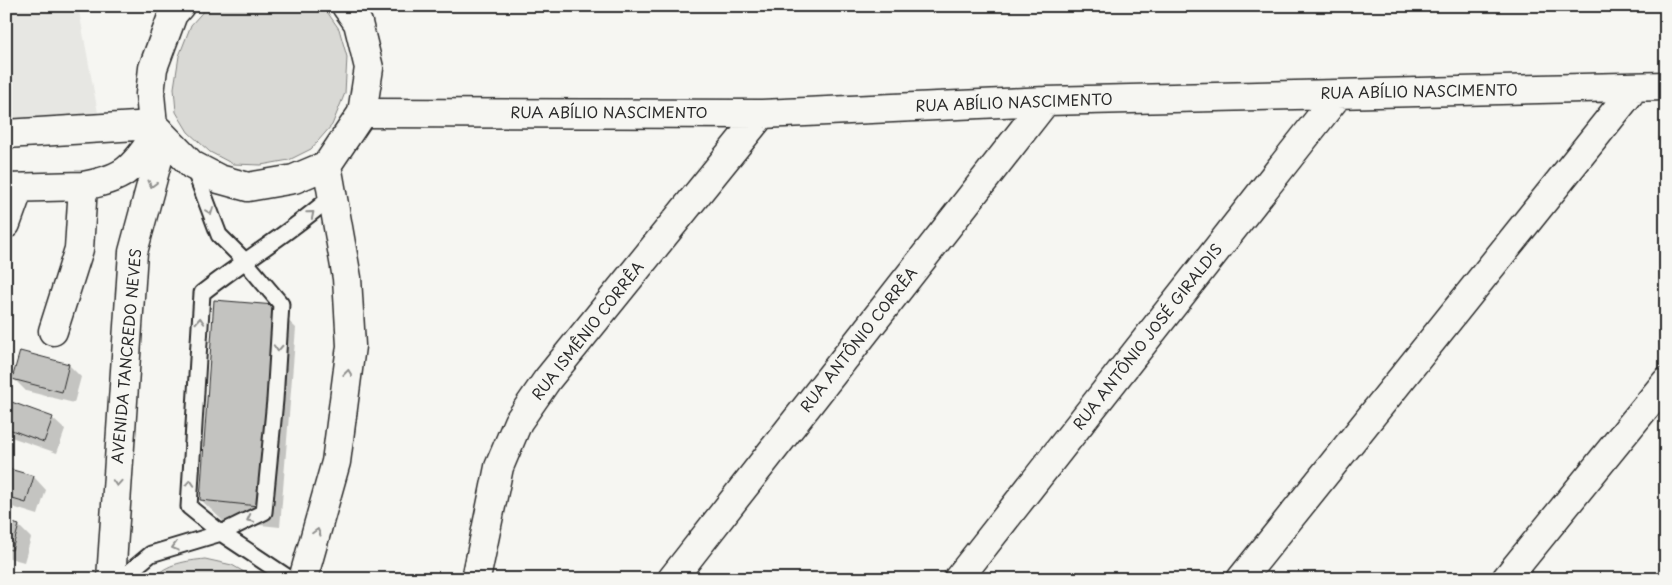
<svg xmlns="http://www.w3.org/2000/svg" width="1672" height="585" viewBox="0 0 1672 585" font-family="'Playpen Sans',sans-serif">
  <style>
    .built { fill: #e7e7e3 }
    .green { fill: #d9d9d5; stroke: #828280 }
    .shadow { fill: #0003 }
    .building { fill: #c3c3c0; stroke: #2b2b2b }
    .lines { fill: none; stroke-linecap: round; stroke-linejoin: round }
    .service-casing { stroke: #2b2b2b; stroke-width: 19 }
    .minor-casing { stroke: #2b2b2b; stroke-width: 31 }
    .tertiary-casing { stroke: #2b2b2b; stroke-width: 31 }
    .service { stroke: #f6f6f2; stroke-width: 15 }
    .minor { stroke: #f6f6f2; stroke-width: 28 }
    .tertiary { stroke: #f6f6f2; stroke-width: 28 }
    .oneway { stroke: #90908e }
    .labels { text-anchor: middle; stroke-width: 4; stroke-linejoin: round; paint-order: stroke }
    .street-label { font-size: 15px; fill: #2b2b2b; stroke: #f6f6f2 }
  </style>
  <rect width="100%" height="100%" fill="#f6f6f2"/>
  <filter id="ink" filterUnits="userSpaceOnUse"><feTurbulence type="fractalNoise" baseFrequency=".02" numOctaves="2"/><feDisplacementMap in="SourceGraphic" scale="10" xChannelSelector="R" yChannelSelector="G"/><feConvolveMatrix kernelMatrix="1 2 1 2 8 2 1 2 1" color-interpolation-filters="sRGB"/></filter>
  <g filter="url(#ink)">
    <!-- built -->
    <path class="built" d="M6 6H78L98 113 6 121Z"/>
    <!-- green -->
    <path class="green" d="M208 6H323L339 29 347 57 345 93 332 125 311 149 289 160 261 165 233 164 210 152 188 132 176 112 174 88 179 56 191 25Z
      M205 559 232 565 256 579H153C166 563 187 561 205 559Z"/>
    <!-- shadow -->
    <path class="shadow" d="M274 307 296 328 280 527 223 521 201 500Z
      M6 324 10 328 6 339Z
      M69 365 81 377 74 403 26 391 14 379Z
      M6 404 52 418 65 430 57 453 11 437 6 432Z
      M6 469 34 477 46 490 38 515 6 505Z
      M6 523 19 526 31 538 24 562 6 557Z"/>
    <!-- building -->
    <path class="building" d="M214 300 275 305 258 506 200 500Z
      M20 351 69 364 62 392 12 379Z
      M6 400 53 417 44 442 6 428Z
      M6 468 34 476 26 503 6 497Z
      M6 521 19 525 12 550 6 549Z"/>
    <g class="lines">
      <defs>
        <path id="service" d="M121 579 151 554 221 533 264 512 275 400 281 304 244 260 219 235 193 166
          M290 579 221 533 189 507 202 293C245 259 292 232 333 195"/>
        <path id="minor" d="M362 113 762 114 1046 101 1666 86
          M6 134 153 125
          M83 186C130 177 132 167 159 131
          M6 188 83 186 79 249 53 331
          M6 224 19 188
          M476 579 499 467 518 422 547 380 762 114
          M672 579 1046 101
          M958 579 1338 95
          M1241 579 1635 87
          M1506 579 1666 382"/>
        <path id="tertiary" d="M180 6 173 14 153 68 150 94 153 125 192 165 219 179 248 187 294 179 327 165 362 113 369 68 358 23 346 6
          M111 579 133 252 164 137
          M303 579 336 462 351 346 347 278 327 165"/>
      </defs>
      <!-- service casing -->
      <use href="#service" class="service-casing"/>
      <!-- minor casing -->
      <use href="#minor" class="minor-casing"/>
      <!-- tertiary casing -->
      <use href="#tertiary" class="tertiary-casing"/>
      <!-- service -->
      <use href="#service" class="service"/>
      <!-- minor -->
      <use href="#minor" class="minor"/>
      <!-- tertiary -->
      <use href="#tertiary" class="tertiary"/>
    </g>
    <!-- one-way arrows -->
    <defs><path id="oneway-chevron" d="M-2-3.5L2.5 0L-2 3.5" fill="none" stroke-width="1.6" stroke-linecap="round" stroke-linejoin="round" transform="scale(1.25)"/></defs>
    <g class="oneway">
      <use href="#oneway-chevron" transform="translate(152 184) rotate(105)"/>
      <use href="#oneway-chevron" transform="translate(210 211) rotate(69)"/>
      <use href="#oneway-chevron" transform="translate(311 214) rotate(-40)"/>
      <use href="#oneway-chevron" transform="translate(200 321) rotate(-87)"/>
      <use href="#oneway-chevron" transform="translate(278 348) rotate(93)"/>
      <use href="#oneway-chevron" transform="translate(348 373) rotate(-83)"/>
      <use href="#oneway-chevron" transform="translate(117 483) rotate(94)"/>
      <use href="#oneway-chevron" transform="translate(190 483) rotate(-86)"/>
      <use href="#oneway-chevron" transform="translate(250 519) rotate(153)"/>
      <use href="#oneway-chevron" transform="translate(317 532) rotate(-74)"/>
      <use href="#oneway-chevron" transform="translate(175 547) rotate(164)"/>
    </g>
  </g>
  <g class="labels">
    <!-- street labels -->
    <g class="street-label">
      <text transform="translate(1419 92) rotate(-1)" y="5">RUA ABÍLIO NASCIMENTO</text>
      <text transform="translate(1014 103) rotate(-2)" y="5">RUA ABÍLIO NASCIMENTO</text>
      <text x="609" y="118">RUA ABÍLIO NASCIMENTO</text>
      <text transform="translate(588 331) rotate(-52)" y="5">RUA ISMÊNIO CORRÊA</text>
      <text transform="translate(1148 337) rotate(-52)" y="5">RUA ANTÔNIO JOSÉ GIRALDIS</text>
      <text transform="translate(859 340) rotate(-52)" y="5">RUA ANTÔNIO CORRÊA</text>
      <text transform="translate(127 356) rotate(-85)" y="5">AVENIDA TANCREDO NEVES</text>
    </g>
  </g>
  <!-- margin -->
  <rect width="1672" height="585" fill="none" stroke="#f6f6f2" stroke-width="25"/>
  <rect x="12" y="12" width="1647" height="560" fill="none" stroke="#2b2b2b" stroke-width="2" filter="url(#ink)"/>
</svg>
